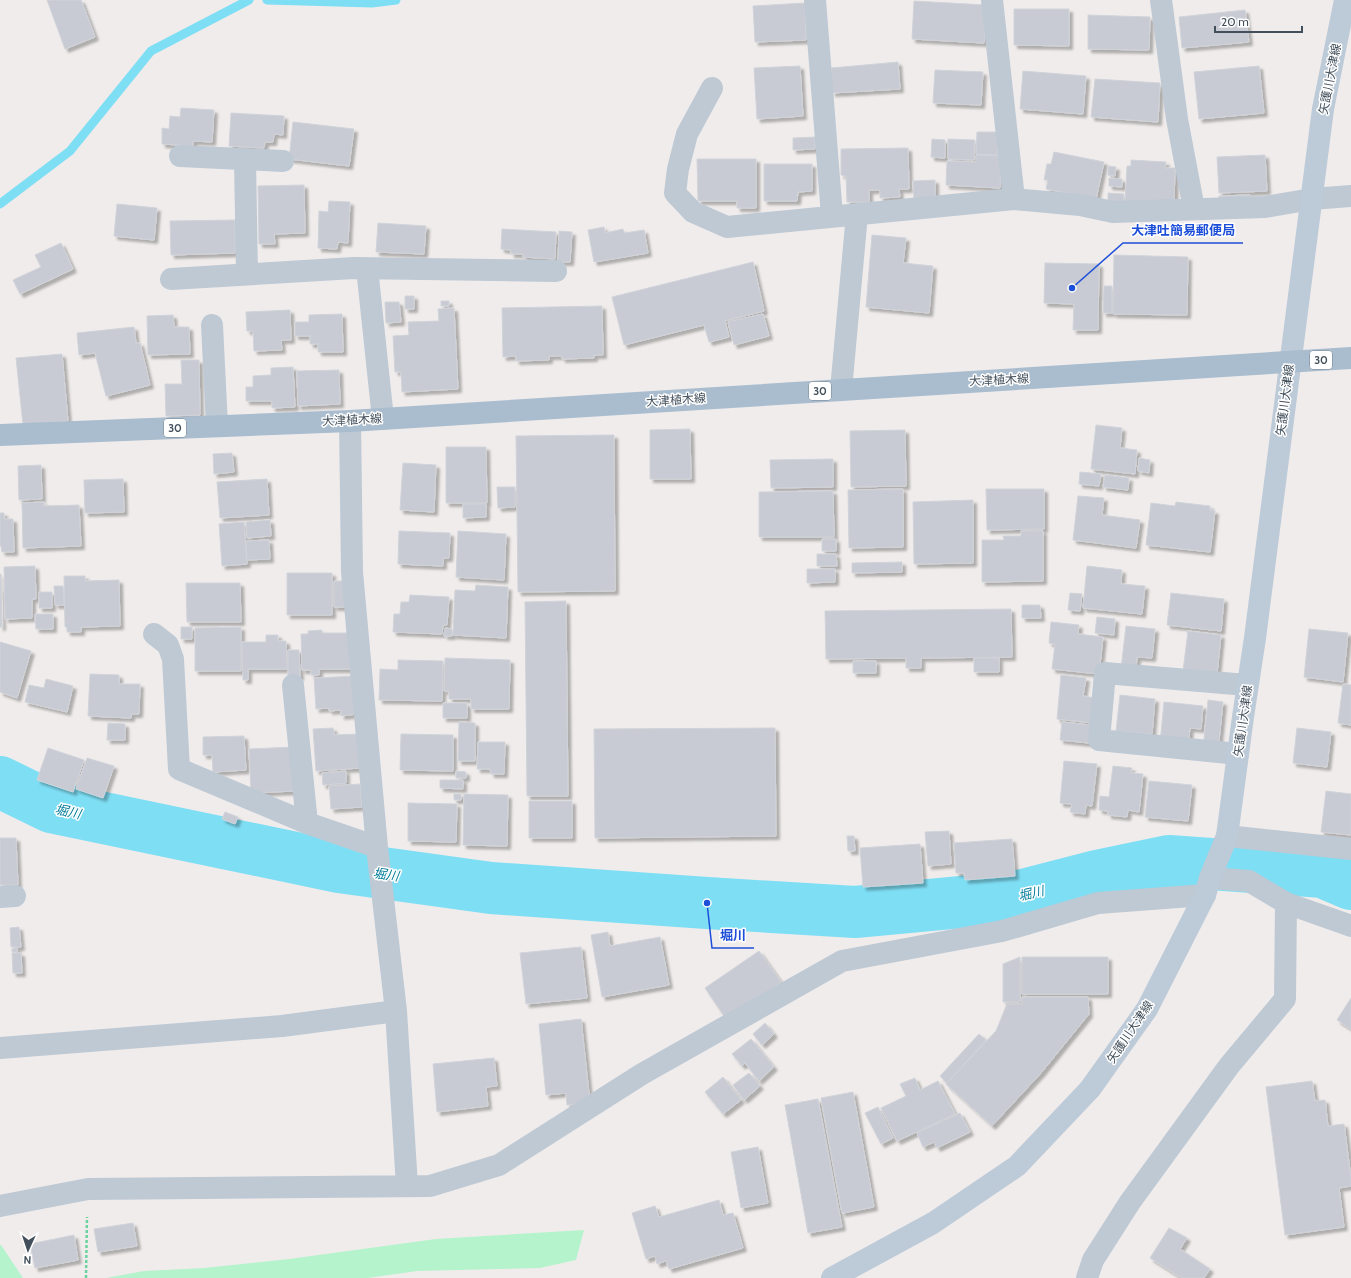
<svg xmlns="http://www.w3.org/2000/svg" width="1351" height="1278" viewBox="0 0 1351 1278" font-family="Cabin,'Noto Sans JP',sans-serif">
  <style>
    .green { fill: #b5f3cc }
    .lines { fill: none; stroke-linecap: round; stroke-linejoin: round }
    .stream { stroke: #7edef4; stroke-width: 9 }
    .river { stroke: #7edef4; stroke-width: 52 }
    .building { fill: #c8cbd3; stroke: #d0d3d9; filter: url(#shadow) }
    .path { stroke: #6ad39d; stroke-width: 2.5; stroke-dasharray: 3 2; stroke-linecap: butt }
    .street { stroke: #bec9d4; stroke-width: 22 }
    .secondary { stroke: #bdcad8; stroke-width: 22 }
    .primary { stroke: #a9bdcf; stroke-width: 22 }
    .labels { text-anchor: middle; stroke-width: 3; stroke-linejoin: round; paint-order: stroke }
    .shield { fill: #fff; stroke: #7b848d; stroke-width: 1 }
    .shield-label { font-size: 11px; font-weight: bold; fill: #43505c }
    .street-label { font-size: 12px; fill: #43505c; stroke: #fff }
    .water-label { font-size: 13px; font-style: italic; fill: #037d9a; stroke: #fff }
    .leader { fill: none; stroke: #1d4ed8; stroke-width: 1.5 }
    .callout-dot { fill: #1d4ed8; stroke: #fff; stroke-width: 1.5 }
    .callout-label { font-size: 13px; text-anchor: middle; font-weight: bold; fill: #1d4ed8; stroke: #fff; stroke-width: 3; stroke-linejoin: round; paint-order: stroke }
  </style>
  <defs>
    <filter id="shadow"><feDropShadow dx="3.5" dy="3.5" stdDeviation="1" flood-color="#0004"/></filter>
  </defs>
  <rect width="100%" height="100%" fill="#f0ecec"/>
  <!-- green -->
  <path class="green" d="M584 1230 576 1260 540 1268 417 1271 368 1278H106L144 1271 204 1268 289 1259 436 1239Z
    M0 1245H1L23 1278H0Z"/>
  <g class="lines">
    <!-- stream -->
    <path class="stream" d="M267 0 372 3 396 0
      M0 204 70 151 151 51 249 0"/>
    <!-- river -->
    <path class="river" d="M0 782 51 807 339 867 491 888 707 903 855 912 1015 897 1097 876 1169 861 1323 872 1351 884"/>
  </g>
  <!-- building -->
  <path class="building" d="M47 0H81L95 37 65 49Z
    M914 1 986 5 984 43 912 39Z
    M805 3 806 40 755 42 753 6Z
    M1014 9H1069V46L1014 45Z
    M1245 10 1249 42 1182 48 1179 17Z
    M1088 15 1150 17 1149 50 1088 49Z
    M898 62 900 89 832 93 831 68Z
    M800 66 803 116 757 119 754 68Z
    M1259 66 1264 113 1199 119 1194 72Z
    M935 70 983 72 981 105 933 103Z
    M1023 71 1086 76 1083 114 1020 109Z
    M1095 79 1160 83 1158 122 1091 117Z
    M181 108 214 110 212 142 193 141V146L162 144V128L169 129 170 116 180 117Z
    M231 113 284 116 283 135 274 134 273 142H265L264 148 229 146Z
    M293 122 354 129 349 166 289 159Z
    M977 132H998L997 155 976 154Z
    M815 137V149L793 150V138Z
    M932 139 945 140V158L931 157Z
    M948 139 975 140 974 160 948 159Z
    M908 148 909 189H899L900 197 880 198V190H869V202H847L846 176 841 175V149Z
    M1054 152 1104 162 1096 199 1046 189 1048 180H1044L1047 164H1051Z
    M976 155 1001 156 1000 188 946 185 947 161 976 162Z
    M1265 155 1267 191 1219 193 1217 157Z
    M697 159H756V208H737V201H698Z
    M1131 160 1166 162 1165 168H1175L1174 204 1125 202 1127 166H1131Z
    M764 164H812V191L798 192 797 201H764Z
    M1108 166 1116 167 1115 176 1108 175Z
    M1109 178 1122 179V187L1109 186Z
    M935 180V200H914L913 181Z
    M304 185 305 233 274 234 275 244H259L258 186Z
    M1108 193 1124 194 1123 205 1108 204Z
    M1250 195 1251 204 1219 205V196Z
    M329 201 350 202 348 243 338 242 337 249 318 248 319 211 328 212Z
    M117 204 157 208 154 240 114 236Z
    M235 220V253L171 255 170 221Z
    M378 223 426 226 424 254 376 252Z
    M604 227 605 233 623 229 624 233 644 230 648 253 594 262 588 230Z
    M502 229 556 232 555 259 523 257V254H511V250L501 249Z
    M559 231 572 232 570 262H558Z
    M872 235 906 238 903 263 933 266 929 313 866 307Z
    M61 243 73 269 20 294 13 280 41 267 35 255Z
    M1114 255 1188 257 1187 315 1113 314Z
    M753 262 764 311 725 321 729 337 709 342 704 325 624 345 612 297Z
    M1045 263 1099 264 1098 330H1073L1074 304 1044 303Z
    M1104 286H1112V313H1103Z
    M405 296H414V309H405Z
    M441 301H449V306H441Z
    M385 302H399L401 322 386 323Z
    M602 306 603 355H594V358L562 359V356H549V360L516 361V356L503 357 502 308Z
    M454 308 458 389 402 392 401 372H395L393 336 409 335 408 322 439 321 438 309Z
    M290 310 291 340H281L282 350 254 351 253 331H247L246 312Z
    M342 314 343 352H318V344H310V336H295V322H309V315Z
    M763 314 769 336 734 345 728 322Z
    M173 315 174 327H189L190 354 148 355 147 316Z
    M134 327 136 343H140L150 385 106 396 95 353 79 355 77 333Z
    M62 354 68 421 23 425 16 358Z
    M181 360H199L200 415 166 416 165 384H182Z
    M293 367 295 407 272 408V401H246V387H253V376L271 375V368Z
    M339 370 340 404 298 406 297 371Z
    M1096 425 1122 428 1120 448 1137 450 1135 474 1091 469Z
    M690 429 691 479H650V430Z
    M905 430 906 486 851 487 850 431Z
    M614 435 615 591 518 592 516 436Z
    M446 447H486L487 503H446Z
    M232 453 234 472 214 474 213 454Z
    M1139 458 1150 460 1149 473 1138 471Z
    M833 459V487L771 488 770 460Z
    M403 463 436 465 434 512 400 510Z
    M41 465 42 499 19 500 18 466Z
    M1080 472 1101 474 1099 486 1079 484Z
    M1105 475 1129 478 1128 490 1103 487Z
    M123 479 124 512 85 513 84 480Z
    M267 479 269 515 220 518 217 482Z
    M497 487H515V507L498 508Z
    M903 489V547L849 548 848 490Z
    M986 489H1044V529L987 530Z
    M833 491 834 537H759V492Z
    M1078 496 1104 498 1102 515 1140 520 1136 548 1073 540Z
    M973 500V563L914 564 913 502Z
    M44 502V506L79 505 81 546 23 548 22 503Z
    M1176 502 1210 506V510L1215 511 1210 552 1146 545 1151 503 1175 506Z
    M463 504H486V517L463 518Z
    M0 513H4V519H13L14 552H2L1 546H0Z
    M270 520 271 536 247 538 246 522Z
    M244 522 247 564 222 566 219 524Z
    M399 531 450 533 449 558H443V566L398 564Z
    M458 531 506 534 504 580 456 577Z
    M1021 531H1043V581L982 582V540H1004L1003 536H1021Z
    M822 539H836V551H822Z
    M269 540 270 559 247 560 246 541Z
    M817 554H836L837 566H817Z
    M902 562V572L852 573V563Z
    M35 566 36 599H32V618L5 619 4 567Z
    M1087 566 1122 570 1121 584 1145 586 1142 614 1083 608Z
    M807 569H835V582L807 583Z
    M287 573H332V615H287Z
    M0 574H1L2 627H0Z
    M64 576H85V581L119 580 120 626 81 627V632H67V627H65Z
    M334 581H349V607H334Z
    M186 583H240L241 622H187Z
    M476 585 508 587 506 638 453 635 455 590 475 591Z
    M54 586H63L64 605H55Z
    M39 592H52V608H39Z
    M1070 593 1082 594 1080 611 1068 610Z
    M1171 593 1224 599 1221 631 1167 625Z
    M410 595 449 597 447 625H443L442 634 393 632 394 614H400L401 602H409Z
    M566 601 568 796H527L525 602Z
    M1022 605H1040L1041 618H1022Z
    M1011 609 1012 657 921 658V668H906V658L826 659 825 611Z
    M35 614H53V629H36Z
    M1097 617 1115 619 1114 635 1095 633Z
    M1051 622 1079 625 1078 634 1103 637 1099 674 1052 669 1055 644 1049 643Z
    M1126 626 1155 629 1152 658 1137 657 1136 670 1121 669Z
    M181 627H192V639H181Z
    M241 627V671H195V628Z
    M445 628 452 629V636H444Z
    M1309 629 1348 633 1343 682 1304 677Z
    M322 630V633H350V669H319V675H311V670H302L301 634H308V631Z
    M1188 631 1221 635 1217 674 1183 671Z
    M266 635H278V641H286L287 669H248V680H243L242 642H266Z
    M0 642 31 651 17 698 0 692Z
    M288 650H299L300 677H288Z
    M445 658 510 660 509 709H471V699H449V691H444Z
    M974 658H999V672H974Z
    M398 660 443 661 442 701 379 700 380 669 398 670Z
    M853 661H876V673H853Z
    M90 674 119 675V684H140L139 714H131V718L88 716Z
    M1061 675 1086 678 1083 696 1095 698 1092 723 1057 719Z
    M354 676 357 714 341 716V710L329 711V708L316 709 314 678Z
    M46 679 73 686 67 712 25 702 29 685 44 688Z
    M1343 684 1351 685V725L1338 723Z
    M1120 695 1155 699 1152 734 1116 731Z
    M1208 700 1223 702 1218 750 1203 748Z
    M1164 702 1203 706 1201 729 1190 728 1188 746 1160 743Z
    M443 703H467V718H443Z
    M459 722 475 723V761H458Z
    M1062 722 1090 725 1089 743 1060 740Z
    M108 723 125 724V740H107Z
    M333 728 334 735 358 734 360 768 316 771 313 729Z
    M775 728 776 836 595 838 594 729Z
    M1297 728 1331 732 1327 767 1293 763Z
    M401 734 453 735V771L400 770Z
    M244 736 246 770 213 772 212 755H203V737Z
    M478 742H505L504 774H491L490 769H477Z
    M293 747 295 791 251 793 249 749Z
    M48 748 84 760 73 792 37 780Z
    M87 758 114 766 103 798 76 789Z
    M1064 761 1097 764 1092 806 1086 805 1085 814 1070 812 1072 804 1060 803Z
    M1113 766 1132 768 1131 773 1143 774 1139 812 1128 810 1127 817 1108 815V811L1099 810 1100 796 1109 797Z
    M346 771V783L323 785 322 773Z
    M456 771 466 772V778H456Z
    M440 780H463V789L440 788Z
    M1149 781 1192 785 1188 821 1145 817Z
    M360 784 362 807 331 809 329 786Z
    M1326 791 1351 794V835L1321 832Z
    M454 794H461V800H454Z
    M464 794 508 795 507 846 463 845Z
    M529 801H572V838H529Z
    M408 803 457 804 456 842 408 841Z
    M225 812 238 817 235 824 222 819Z
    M949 831 951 864 928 866 925 832Z
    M847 836H854L855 851H848Z
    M0 838H16L18 885H0Z
    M1012 839 1015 876 965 880 964 873H956L954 843Z
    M920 844 923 883 863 887 860 848Z
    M19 927 21 947H11L10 928Z
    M608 932 610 946 660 937 669 985 602 997 591 935Z
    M581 947 587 998 526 1004 520 953Z
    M17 948V952H12V949Z
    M759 951 781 982 726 1019 705 988Z
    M12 953H21L22 973H13Z
    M1020 957V1002H1003V964Z
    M1022 957H1108V994H1022Z
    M1022 997H1088L1089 1014 1041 1073 992 1126 946 1084 996 1031 1007 1004H1022Z
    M1351 998V1029L1337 1020Z
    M581 1019 590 1103 567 1105 566 1093 546 1095 539 1024Z
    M765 1023 774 1034 762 1045 753 1034Z
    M979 1034 986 1040 947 1083 940 1076Z
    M751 1039 774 1067 759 1081 745 1063 742 1066 732 1054Z
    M494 1058 497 1086 486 1087 488 1106 437 1112 433 1064Z
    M749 1073 760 1086 744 1100 733 1085Z
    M723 1077 741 1100 723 1114 705 1092Z
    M915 1078 920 1090 938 1081 955 1114 897 1141 881 1108 906 1096 900 1084Z
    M1312 1081 1315 1101 1325 1100 1328 1126 1344 1124 1351 1178V1186L1339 1188 1344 1227 1285 1235 1266 1087Z
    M853 1092 874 1207 842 1213 821 1098Z
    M818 1099 842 1227 808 1233 785 1105Z
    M878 1107 893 1138 881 1144 865 1113Z
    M960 1113 970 1132 937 1148 934 1142 923 1147 917 1133Z
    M758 1147 768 1203 741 1208 731 1152Z
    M719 1200 723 1215 733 1213 743 1248 669 1269 666 1261 657 1264 655 1256 646 1259 632 1213 655 1206 659 1217Z
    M133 1223 137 1246 98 1252 94 1229Z
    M1169 1228 1187 1238 1180 1249 1210 1269 1204 1278H1182L1150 1258Z
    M74 1235 78 1260 35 1268 30 1244Z"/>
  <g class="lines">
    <!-- path -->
    <path class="path" d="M86 1278 87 1217"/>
    <!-- street -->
    <path class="street" d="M815 0 832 216
      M992 0 1014 199
      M1161 0 1177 119 1194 209
      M712 88 687 134 678 169 675 193 693 212 727 227 1014 199 1080 205 1113 212 1265 207 1312 199 1351 196
      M180 156 283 161
      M245 160 247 274
      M367 268 383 419
      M171 279 354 268 556 271
      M212 325 217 426
      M841 390 857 214
      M350 421 352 572 377 847 396 1011 407 1186
      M154 634 168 645 173 659 179 769 307 823
      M293 685 307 823 377 847
      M1238 754 1099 740 1105 673 1247 685
      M1227 836 1351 849
      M1210 878 1249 881 1286 903 1351 926
      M0 897 15 896
      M0 1048 282 1026 396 1011
      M0 1206 88 1189 430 1186 499 1165 642 1074 842 961 1002 931 1098 903 1205 895
      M1087 1278 1093 1260 1130 1202 1229 1066 1285 999 1286 903"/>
    <!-- secondary -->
    <path class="secondary" d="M832 1278 933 1223 1017 1166 1090 1089 1147 1009 1205 895 1210 878 1227 836 1243 717 1255 638 1323 109 1345 0"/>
    <!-- primary -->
    <path class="primary" d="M0 435 350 421 1351 358"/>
  </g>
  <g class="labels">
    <!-- shield labels -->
    <g class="shield">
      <rect x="1310" y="351" width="22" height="18" rx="3"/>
      <rect x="809" y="382" width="22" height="18" rx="3"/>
      <rect x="164" y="419" width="22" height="18" rx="3"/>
    </g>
    <g class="shield-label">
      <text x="1321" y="364">30</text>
      <text x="820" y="395">30</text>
      <text x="175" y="432">30</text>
    </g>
    <!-- street labels -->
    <g class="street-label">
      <text transform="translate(1330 79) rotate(-79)" y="4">矢護川大津線</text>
      <text transform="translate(999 380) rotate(-3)" y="4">大津植木線</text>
      <text transform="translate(676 400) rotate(-4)" y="4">大津植木線</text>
      <text transform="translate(1285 400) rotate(-83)" y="4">矢護川大津線</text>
      <text transform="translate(352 420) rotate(-3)" y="4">大津植木線</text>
      <text transform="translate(1243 721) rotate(-82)" y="4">矢護川大津線</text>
      <text transform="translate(1130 1032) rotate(-56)" y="4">矢護川大津線</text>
    </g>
    <!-- water labels -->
    <g class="water-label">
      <text transform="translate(68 811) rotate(12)" y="5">堀川</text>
      <text transform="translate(386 874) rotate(8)" y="5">堀川</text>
      <text transform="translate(1031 893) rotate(-13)" y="5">堀川</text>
    </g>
  </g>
  <!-- callouts -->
  <path class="leader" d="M1072 288L1123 243H1243M707 903L712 948H754"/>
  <g class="callout-dot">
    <circle cx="1072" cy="288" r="4"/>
    <circle cx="707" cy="903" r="4"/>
  </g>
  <g class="callout-label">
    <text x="1183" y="235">大津吐簡易郵便局</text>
    <text x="733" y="940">堀川</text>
  </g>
  <!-- north arrow -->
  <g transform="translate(28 1250) rotate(183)" stroke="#ffffff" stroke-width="3" paint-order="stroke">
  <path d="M0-3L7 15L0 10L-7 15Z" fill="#43505c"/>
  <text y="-6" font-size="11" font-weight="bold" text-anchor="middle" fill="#43505c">N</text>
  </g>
  <!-- scale -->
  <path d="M1215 26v6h87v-6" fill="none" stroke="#43505c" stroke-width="2"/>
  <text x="1221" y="26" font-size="12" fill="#43505c" stroke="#ffffff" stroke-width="3" paint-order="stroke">20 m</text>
</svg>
